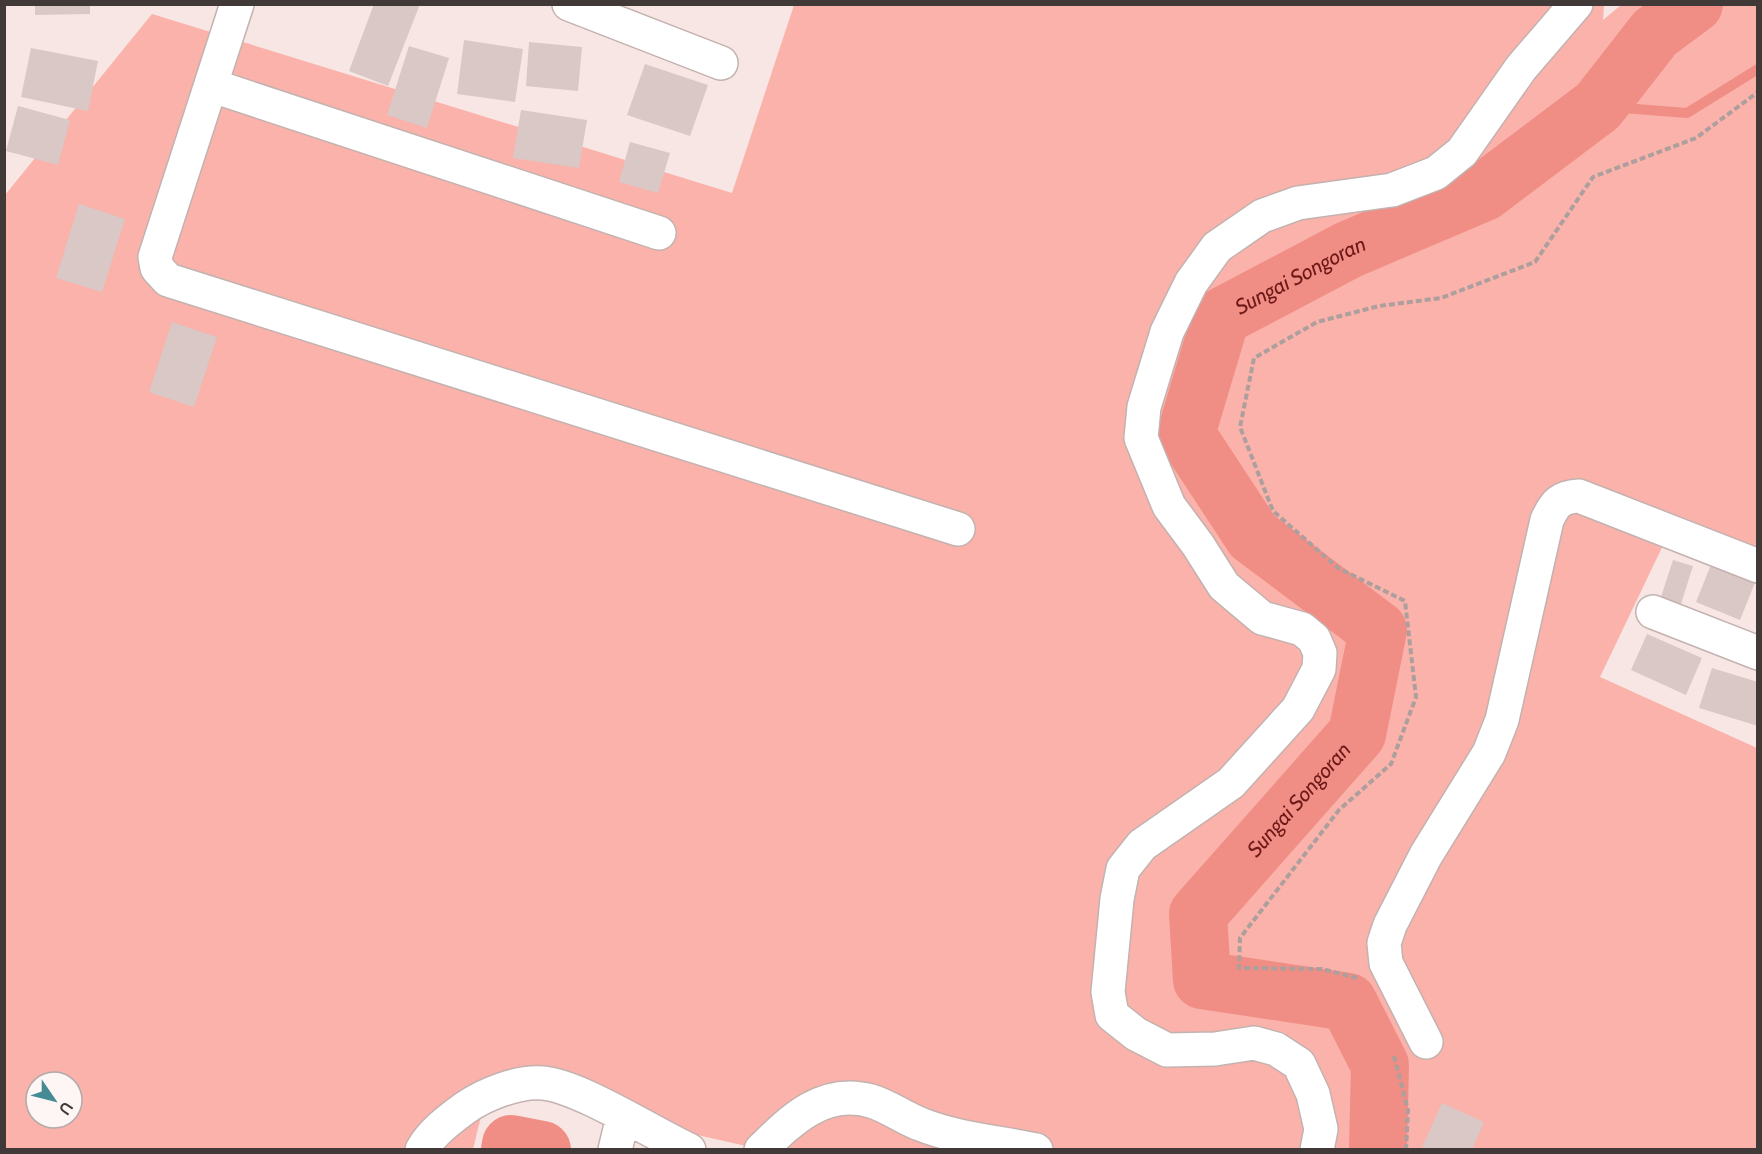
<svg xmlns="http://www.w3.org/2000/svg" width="1762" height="1154" viewBox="0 0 1762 1154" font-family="Cabin,sans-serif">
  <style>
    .green { fill: #fab2aa; fill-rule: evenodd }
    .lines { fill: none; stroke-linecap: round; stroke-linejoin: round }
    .stream { stroke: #f08e85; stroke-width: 10 }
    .river { stroke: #f08e85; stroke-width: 58 }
    .building { fill: #d9c8c5 }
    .street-casing { stroke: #c3b2b0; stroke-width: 36 }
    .path { stroke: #ac9f9d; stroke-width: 4; stroke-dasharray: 6 3; stroke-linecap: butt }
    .street { stroke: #fff; stroke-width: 33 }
    .labels { text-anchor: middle; stroke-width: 6; stroke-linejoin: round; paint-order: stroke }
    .water-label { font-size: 21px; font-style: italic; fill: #6e1817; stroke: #fdf6f5 }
  </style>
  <rect width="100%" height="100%" fill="#f7e6e3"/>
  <!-- green -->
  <path class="green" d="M794 5H1604L1603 20 1621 5H1757V564L1667 537 1600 677 1757 748V1149L764 1150 488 1088 473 1149 5 1150V195L152 14 732 193ZM36 1082H72V1118H36Z"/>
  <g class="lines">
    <!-- stream -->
    <path class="stream" d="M1647 4 1655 33
      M1598 106 1687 113 1758 69"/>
    <!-- river -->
    <g class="river">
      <path d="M510 1150 511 1144 542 1150"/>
      <path id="s1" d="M1378 1150 1380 1065 1348 1002 1202 980 1198 914 1357 734 1378 630 1253 536 1186 434 1221 317 1348 250 1484 192 1598 106 1655 33 1694 4"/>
    </g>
  </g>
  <!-- building -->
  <path class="building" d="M35 4H90V14L35 15Z
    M374 4H420L388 86 349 71Z
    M464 40 523 49 515 102 457 94Z
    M529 42 582 47 578 91 526 86Z
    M409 46 449 58 427 128 387 115Z
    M31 48 98 61 88 111 21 97Z
    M645 64 708 85 690 136 627 115Z
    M18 106 70 120 58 165 6 151Z
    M521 110 587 120 579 168 513 158Z
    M630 142 670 153 658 193 619 182Z
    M79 204 125 219 102 292 56 278Z
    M172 322 217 337 194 407 149 392Z
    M1673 560 1693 566 1680 607 1660 600Z
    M1712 562 1756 580 1740 620 1696 602Z
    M1647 634 1702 658 1686 695 1631 670Z
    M1712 668 1758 682V726L1699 708Z
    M1442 1103 1484 1122 1472 1150H1421Z"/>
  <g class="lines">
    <defs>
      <path id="street" d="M237 4 155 257 157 268 168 280 958 529
        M569 4 721 63
        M213 86 659 233
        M1653 612 1758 653
        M1426 1042 1386 963 1384 943 1390 925 1426 855 1489 753 1502 720 1547 520C1555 503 1560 497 1579 496L1758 566
        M422 1150C431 1133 450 1119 465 1108 485 1094 518 1081 543 1083 579 1086 652 1133 689 1150
        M615 1150 623 1117
        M761 1150C792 1119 824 1088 871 1101 888 1106 904 1118 920 1124 957 1139 998 1142 1036 1150
        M1317 1150 1321 1129 1313 1094 1299 1064 1276 1049 1254 1043 1215 1049 1167 1050 1136 1034 1112 1015 1108 992 1117 899 1123 869 1142 845 1231 783 1298 709 1319 669 1320 653 1314 639 1302 629 1262 618 1224 586 1198 545 1169 506 1141 438 1144 407 1167 332 1191 283 1217 247 1262 216 1298 203 1392 190 1436 173 1462 152 1521 68 1576 4"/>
    </defs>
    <!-- street casing -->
    <use href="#street" class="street-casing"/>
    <!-- path -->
    <path class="path" d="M1357 978 1322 969 1239 968 1240 938 1339 810 1391 764 1416 697 1405 601 1338 568 1273 511 1240 427 1254 358 1317 322 1379 306 1441 298 1535 262 1593 177 1696 138 1758 92
      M1394 1056 1408 1110 1406 1150"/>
    <!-- street -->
    <use href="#street" class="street"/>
  </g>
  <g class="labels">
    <!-- water labels -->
    <g class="water-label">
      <text dy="7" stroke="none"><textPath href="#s1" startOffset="1206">Sungai Songoran</textPath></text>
      <text dy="7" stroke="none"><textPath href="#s1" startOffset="522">Sungai Songoran</textPath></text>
    </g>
  </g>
  <!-- border -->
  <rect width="1762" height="1154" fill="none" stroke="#403938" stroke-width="12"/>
  <!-- north arrow -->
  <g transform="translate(54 1100) rotate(125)"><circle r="28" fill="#fdf6f5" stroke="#b1aaa9" stroke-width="1.5"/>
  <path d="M0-4.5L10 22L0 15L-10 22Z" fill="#448b93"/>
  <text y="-9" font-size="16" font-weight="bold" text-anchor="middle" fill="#403938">U</text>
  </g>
</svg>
